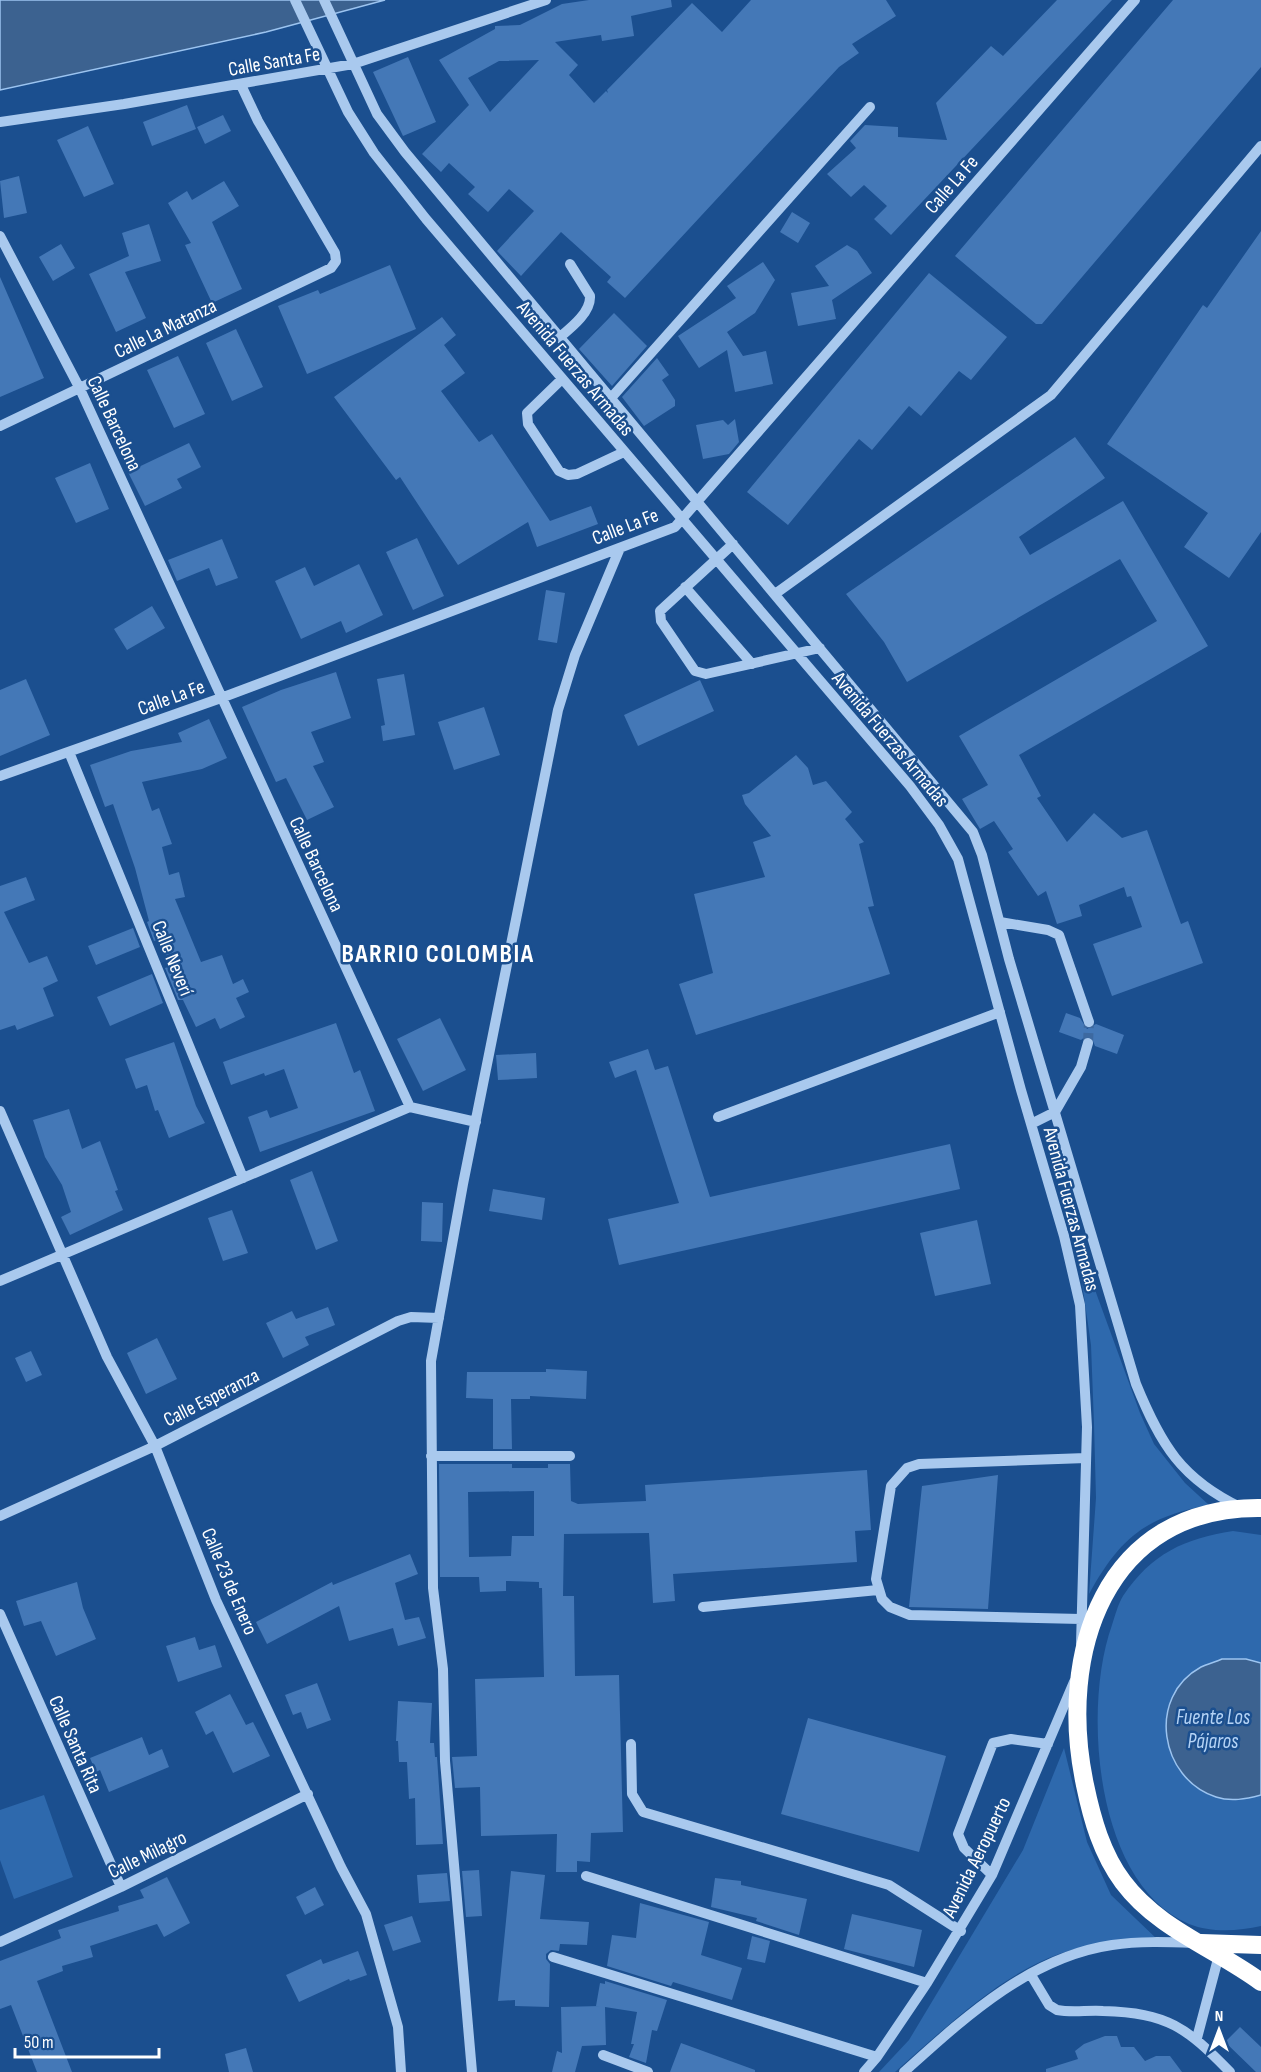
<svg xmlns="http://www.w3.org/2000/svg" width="1261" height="2072" viewBox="0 0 1261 2072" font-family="'Sofia Sans Condensed',sans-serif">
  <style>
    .green { fill: #2e69ad }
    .water { fill: #3c6290; stroke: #9cc4f0; stroke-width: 1.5 }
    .building { fill: #4478b7; fill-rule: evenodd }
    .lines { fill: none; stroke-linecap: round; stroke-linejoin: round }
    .minor-tunnel { stroke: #3d69a0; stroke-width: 10; stroke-dasharray: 10 5; stroke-linecap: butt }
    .minor { stroke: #a9c9ee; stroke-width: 10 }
    .highway { stroke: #fff; stroke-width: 18 }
    .labels { text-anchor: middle; stroke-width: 5; stroke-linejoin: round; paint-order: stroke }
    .street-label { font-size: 20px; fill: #fff; stroke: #1b4f8f }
    .water-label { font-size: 21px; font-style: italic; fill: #b5d3f5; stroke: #1b4f8f }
    .district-label { font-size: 26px; font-weight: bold; letter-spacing: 1.5px; fill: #fff; stroke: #1b4f8f }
  </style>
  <rect width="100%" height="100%" fill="#1b4f8f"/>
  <!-- green -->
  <path class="green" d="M1087 1268 1140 1413 1154 1444 1185 1483 1209 1505C1145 1517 1120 1538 1089 1594L1096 1498 1094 1424 1091 1345 1080 1269Z
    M1233 1531 1261 1535V1926C1238 1931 1212 1933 1189 1924 1095 1885 1082 1708 1112 1625 1115 1616 1118 1604 1123 1596 1152 1553 1184 1539 1233 1531Z
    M1064 1748 1087 1842 1111 1895 1159 1941C1125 1941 1091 1942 1059 1954 998 1976 943 2030 895 2072H879L909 2040 1023 1850Z
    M44 1795 73 1877 14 1899 0 1860V1810Z"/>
  <!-- water -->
  <path class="water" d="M0 0H385L266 32 0 90Z
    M1222 1659H1246L1261 1663V1795C1246 1799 1231 1802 1216 1797 1160 1779 1146 1697 1201 1667 1207 1664 1216 1662 1222 1659Z"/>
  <!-- building -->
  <path class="building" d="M589 0H671L672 7 631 16 634 36 602 41 601 35 555 42 578 65 569 75 594 103 606 91 608 93 607 90 692 3 722 32 751 0H886L896 16 852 44 859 53 839 67 625 298 607 282 611 277 561 232 521 276 497 251 534 211 509 189 488 212 468 194 475 187 449 163 441 172 422 154 469 105 439 60 495 29V26L520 25 562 4ZM539 60 490 112 468 78 499 61Z
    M1057 0H1112L891 235 874 219 887 206 864 185 851 197 827 174 856 148 850 141 865 125 898 127V137L947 140 936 103 991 46 1003 56Z
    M1173 0H1261V67L1042 324H1036L955 256Z
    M408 57 436 122 403 136 373 72Z
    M187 105 196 129 152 146 143 122Z
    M223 115 231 131 205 144 197 127Z
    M88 126 114 184 84 197 57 140Z
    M19 176 27 213 4 218 0 181Z
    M224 181 239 206 212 222 242 289 212 303 185 245 191 243 168 203 187 191 192 200Z
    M792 212 810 223 798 243 780 232Z
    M149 224 161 261 125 272 146 318 116 332 89 274 129 256 122 233Z
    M1261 231V532L1229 578 1184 547 1208 513 1107 444 1203 305 1207 308Z
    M61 244 75 268 53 281 39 257Z
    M847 245 857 251 872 273 832 300 836 319 798 326 791 293 829 286 815 266Z
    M763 262 775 280 755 313 727 332 743 356 766 351 773 384 735 392 727 350 699 368 678 336 736 298 727 286Z
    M390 265 416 329 307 374 278 306 318 290 320 294Z
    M929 273 1007 337 971 380 959 371 921 416 909 406 872 450 859 439 788 525 747 492Z
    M0 277 44 378 0 397Z
    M614 313 647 346 612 386 579 349Z
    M442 317 456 335 444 345 465 373 441 391 479 442 492 434 550 521 591 506 598 524 537 547 528 522 458 565 400 477 396 480 334 397Z
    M236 329 263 387 232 401 206 343Z
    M178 356 205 414 174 428 147 370Z
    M657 358 669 375 662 380 675 400V406L644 426 622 397Z
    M735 419 739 442 729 454 703 459 696 425 723 420 728 425Z
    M1075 437 1105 478 1019 537 1030 555 1123 501 1208 646 1019 755 1041 796 1037 798 1067 842 1094 813 1122 838 1147 830 1181 924 1188 921 1203 963 1112 996 1093 944 1142 927 1131 896 1127 897 1124 887 1079 905 1082 916 1057 924 1046 891 1038 896 1008 852 1013 849 994 821 980 829 962 799 988 785 959 736 1157 621 1120 559 907 682 884 642 846 594Z
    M189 443 201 467 177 479 182 488 145 506 128 472Z
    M90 463 109 509 76 523 55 478Z
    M417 538 444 596 413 610 386 552Z
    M222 539 238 578 216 586 209 568 177 581 168 560Z
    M359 564 383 615 346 633 341 621 301 639 275 581 305 567 314 586Z
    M546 590 565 593 557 643 538 640Z
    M152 606 165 628 127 650 114 629Z
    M336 672 351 718 311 732 324 762 313 766 334 807 307 820 286 778 276 782 242 707 281 690Z
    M404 674 415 735 383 741 381 726 385 725 377 679Z
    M26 679 50 735 0 756V690Z
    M700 680 714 711 638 746 624 715Z
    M484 707 500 755 454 770 438 722Z
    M209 719 227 758 202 769 142 782 152 811 159 808 172 844 162 847 169 875 179 872 185 897 175 899 201 962 222 955 233 984 243 979 249 992 236 998 245 1017 220 1029 215 1018 196 1027 183 1000H178L165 968 171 966 159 939 154 941 147 922 149 921 135 868 113 804 105 807 90 765 131 751 182 742 178 733Z
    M796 755 808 768 813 785 826 781 852 812 845 819 864 842 859 844 874 906 868 907 890 974 696 1035 679 984 713 973 694 894 765 877 753 842 771 836 745 804 742 795 749 793Z
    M26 877 35 900 4 912 29 963 47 956 58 981 43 988 54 1016 17 1030 15 1025 0 1030V886Z
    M133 928 140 947 96 965 88 946Z
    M152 974 163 1003 110 1026 97 997Z
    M1066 1013 1080 1018 1087 1029 1096 1024 1124 1035 1117 1054 1095 1046 1091 1036H1086L1081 1040 1059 1032Z
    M440 1018 466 1070 423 1091 397 1039Z
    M336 1023 354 1073 360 1070 375 1111 260 1152 248 1117 267 1110 270 1118 298 1108 284 1069 265 1076 264 1073 231 1085 223 1062Z
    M174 1042 196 1106 205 1123 169 1138 158 1110 155 1111 147 1085 136 1089 125 1059Z
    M648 1049 655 1070 668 1066 710 1197 950 1144 960 1189 619 1265 608 1219 679 1203 636 1070 615 1078 609 1062Z
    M536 1053 537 1078 498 1080 496 1055Z
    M69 1109 82 1149 100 1141 118 1190 115 1191 123 1210 70 1235 61 1217 71 1212 62 1185 45 1157 33 1120Z
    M312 1171 338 1241 316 1250 290 1180Z
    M493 1189 545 1198 542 1220 489 1211Z
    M422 1202 443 1203 442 1242 421 1241Z
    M232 1210 248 1253 223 1261 208 1218Z
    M977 1220 991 1284 935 1296 920 1233Z
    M328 1307 335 1325 305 1337 309 1345 283 1358 266 1323 292 1311 296 1319Z
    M157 1338 177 1379 146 1394 127 1353Z
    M31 1351 42 1375 26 1382 15 1358Z
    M546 1369 587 1371 586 1399 530 1396V1399H511L512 1449H493V1399L466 1398 467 1372H546Z
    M439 1464H512V1468H548V1464H570L571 1501 578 1504 646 1501 645 1485 867 1470 871 1530 855 1531 857 1562 673 1574 675 1601 653 1603 649 1533 564 1534 563 1596H574L575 1676 619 1675 623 1832 591 1833 590 1862 577 1861V1872H556L557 1834 481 1836 480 1787 455 1788 452 1757 477 1756 475 1679 544 1677 542 1588H539V1582L506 1581V1591L480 1592 479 1577H440ZM534 1491V1536H512L511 1556 469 1557 468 1492Z
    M998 1475 988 1609 909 1607 922 1486Z
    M410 1554 418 1574 395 1583 405 1620 419 1617 426 1638 398 1646 393 1628 349 1641 339 1606 267 1644 256 1622 332 1582 333 1585Z
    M77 1582 83 1608 96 1639 56 1656 41 1621 24 1626 16 1601Z
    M195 1637 199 1650 215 1645 222 1667 178 1682 166 1646Z
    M317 1683 331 1720 307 1729 301 1712 293 1715 285 1695Z
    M230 1694 246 1725 253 1722 270 1756 233 1773 213 1731 206 1735 195 1712Z
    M398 1701 432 1703 430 1743H434L435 1757H437L443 1844 416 1845 415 1798 409 1799 407 1762H399L398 1741H396Z
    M808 1718 946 1756 919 1852 781 1814Z
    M142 1737 149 1755 162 1749 169 1767 109 1792 100 1770 96 1772 90 1758Z
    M479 1870 482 1916 466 1917 462 1871Z
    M511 1871 545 1875 540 1919 589 1922 587 1945 560 1944 559 1951 551 1950 546 1954V1959L550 1964 549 2007 515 2006V2000L498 2001Z
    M447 1873 450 1901 419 1903 417 1875Z
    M167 1877 190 1923 164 1937 157 1924 90 1946 93 1957 62 1966 63 1971 37 1981 72 2072H37L11 2005 0 2009V1961L61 1938 58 1930 119 1911 118 1906 144 1898 140 1890Z
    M715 1878 741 1881V1885L807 1899 799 1935 756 1921 757 1918 711 1907Z
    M315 1887 324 1905 305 1915 296 1897Z
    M640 1903 709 1922 701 1955 742 1968 732 2000 673 1982 671 1986 607 1966 612 1935 636 1938Z
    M852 1914 922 1930 914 1967 844 1949Z
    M412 1916 421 1942 393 1951 384 1925Z
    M752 1936 770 1941 765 1963 747 1959Z
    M358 1951 367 1975 350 1981 349 1979 299 2002 286 1975 321 1959 323 1964Z
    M605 1981 667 2000 657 2031 652 2030 646 2063 629 2057 634 2044H631L637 2012 605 2007 606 2045 582 2046 575 2072H552L557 2051 562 2053 561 2007 600 2006H596L600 1983 605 1984Z
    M1240 2027 1261 2047V2072H1256L1225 2042Z
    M1105 2036H1117L1121 2047H1134L1145 2061 1156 2056H1170L1182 2072H1046V2069L1078 2059 1075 2051 1084 2044Z
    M681 2043 755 2070V2072H670Z
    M246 2048 253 2072H229L225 2054Z"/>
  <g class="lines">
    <!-- minor-tunnel -->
    <path class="minor-tunnel" d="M1088 1043 1089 1022"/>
    <!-- minor -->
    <path class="minor" d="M295 0 348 112 374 153 426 219 910 786 939 825 958 859 1021 1090 1064 1236 1080 1305 1087 1427 1081 1644
      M324 0 377 114 405 152 973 832 982 855 1009 959 1136 1384C1161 1445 1181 1479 1242 1508
      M0 122 124 104 353 64 546 0
      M0 236 80 389 410 1107 0 1281
      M560 337C572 327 591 312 590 296L570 264
      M562 379 527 413 528 424 559 471 568 475 577 474 624 452
      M611 398 870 107
      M0 426 331 268 336 261 335 253 258 121 241 85
      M733 544 660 611 661 621 695 671 706 674 820 648
      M685 587 752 664
      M775 594 1051 395 1261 146
      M69 752 243 1178
      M0 776 221 698 675 527 1135 0
      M1000 922 1048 930 1059 935 1089 1022
      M410 1107 476 1122
      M0 1111 107 1357 155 1446 216 1600 341 1867 366 1914 398 2027 401 2072
      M718 1117 1000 1012
      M1031 1124 1055 1112 1081 1067 1088 1043
      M431 1456H570
      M0 1516 155 1446 398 1321 411 1317 439 1318
      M703 1607 878 1590
      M0 1614 121 1887
      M1081 1619 910 1615 890 1607 882 1599 876 1579 891 1486 907 1468 919 1464 1086 1458
      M631 1744 632 1794 643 1812 889 1885 961 1931
      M992 1875 964 1848 958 1834 993 1743 1011 1739 1048 1744
      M586 1876 927 1983
      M0 1942 121 1887 308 1794
      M553 1957 877 2057
      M1031 1975 1049 2005 1057 2010C1072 2013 1087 2010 1103 2011 1168 2013 1186 2027 1230 2072
      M1197 2038 1219 1955
      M603 2055 648 2072
      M472 2072 445 1761 443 1669 433 1588 431 1361 463 1184 558 710 575 655 620 548
      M864 2072 877 2057 927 1983 992 1875 1074 1682
      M904 2072C963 2019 1029 1957 1112 1945 1139 1941 1167 1942 1194 1943"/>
    <!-- highway -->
    <path class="highway" d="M1261 1508C1104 1506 1057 1654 1085 1785 1092 1819 1102 1854 1123 1882 1158 1929 1215 1948 1261 1982
      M1201 1943 1261 1945"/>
  </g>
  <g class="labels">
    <!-- street labels -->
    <g class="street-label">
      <text transform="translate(274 61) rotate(-10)" y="7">Calle Santa Fe</text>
      <text transform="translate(951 184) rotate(-49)" y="7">Calle La Fe</text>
      <text transform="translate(165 328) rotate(-26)" y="7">Calle La Matanza</text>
      <text transform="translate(576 368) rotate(50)" y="7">Avenida Fuerzas Armadas</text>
      <text transform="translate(115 423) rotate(65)" y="7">Calle Barcelona</text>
      <text transform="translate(625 526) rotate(-21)" y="7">Calle La Fe</text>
      <text transform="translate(171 697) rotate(-20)" y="7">Calle La Fe</text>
      <text transform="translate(891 739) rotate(50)" y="7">Avenida Fuerzas Armadas</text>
      <text transform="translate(317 864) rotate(65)" y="7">Calle Barcelona</text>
      <text transform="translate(173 958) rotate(68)" y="7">Calle Neverí</text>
      <text transform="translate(1072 1209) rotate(75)" y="7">Avenida Fuerzas Armadas</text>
      <text transform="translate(211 1397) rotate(-27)" y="7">Calle Esperanza</text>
      <text transform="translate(230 1581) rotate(67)" y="7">Calle 23 de Enero</text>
      <text transform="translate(76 1744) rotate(66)" y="7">Calle Santa Rita</text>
      <text transform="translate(147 1854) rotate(-26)" y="7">Calle Milagro</text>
      <text transform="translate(976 1857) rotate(-64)" y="7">Avenida Aeropuerto</text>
    </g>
    <!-- water labels -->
    <g class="water-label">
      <text x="1213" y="1724">Fuente Los<tspan x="1213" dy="24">Pájaros</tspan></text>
    </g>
    <!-- district labels -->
    <g class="district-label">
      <text x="438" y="962">BARRIO COLOMBIA</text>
    </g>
  </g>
  <!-- north arrow -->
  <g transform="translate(1219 2030)" stroke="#1b4f8f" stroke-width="4.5" paint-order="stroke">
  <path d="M0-4.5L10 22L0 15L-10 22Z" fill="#ffffff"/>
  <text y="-9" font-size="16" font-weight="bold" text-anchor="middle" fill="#ffffff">N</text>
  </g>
  <!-- scale -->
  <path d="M15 2048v9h144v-9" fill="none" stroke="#ffffff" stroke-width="3"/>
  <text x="24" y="2048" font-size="18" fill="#ffffff" stroke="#1b4f8f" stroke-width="4.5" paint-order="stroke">50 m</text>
</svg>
